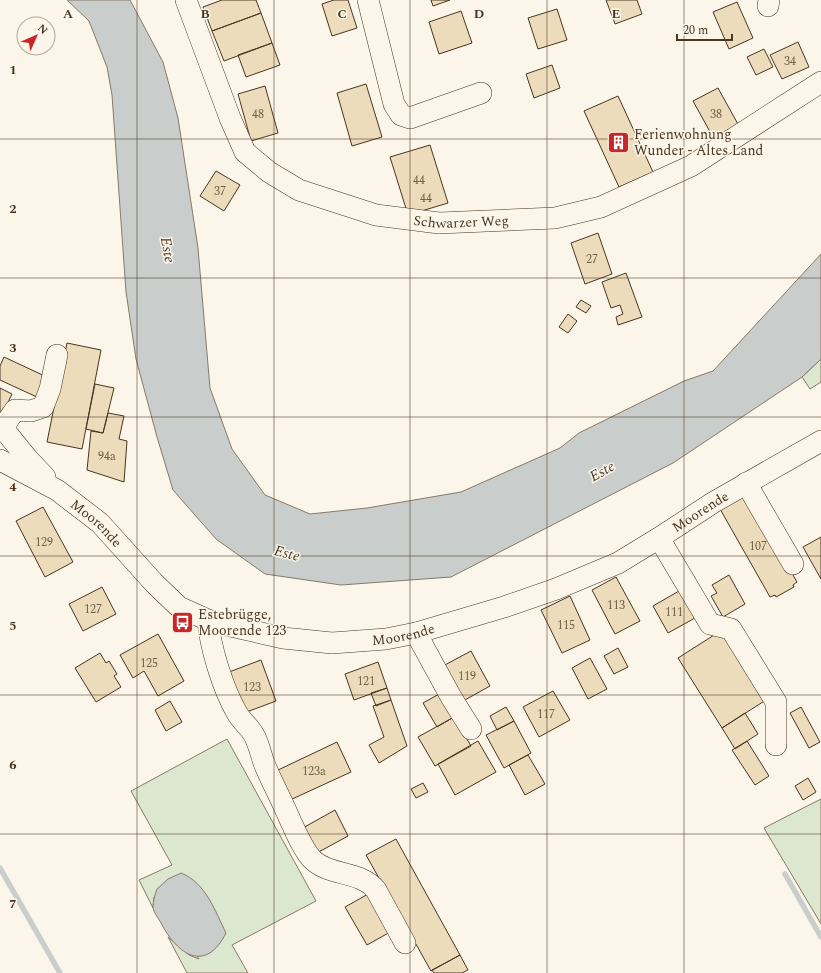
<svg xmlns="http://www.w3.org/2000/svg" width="821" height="973" viewBox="0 0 821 973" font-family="Spectral,serif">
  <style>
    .green { fill: #dce7d0; stroke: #887966 }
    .water { fill: #c9cecd; stroke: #887966 }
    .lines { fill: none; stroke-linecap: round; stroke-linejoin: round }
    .stream { stroke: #c9cecd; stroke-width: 5.5 }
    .building { fill: #ecdcbc; stroke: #4a3520 }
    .minor-casing { stroke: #4a3520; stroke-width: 22 }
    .minor { stroke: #fbf6e9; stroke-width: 21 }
    .grid { fill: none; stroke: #4a3520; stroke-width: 1; stroke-opacity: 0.55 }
    .labels { text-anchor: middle; stroke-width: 3; stroke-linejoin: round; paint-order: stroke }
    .number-label { font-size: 12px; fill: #725f47 }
    .poi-label { font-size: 14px; fill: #4a3520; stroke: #fbf6e9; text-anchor: start }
    .street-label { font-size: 14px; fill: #4a3520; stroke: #fbf6e9 }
    .water-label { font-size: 15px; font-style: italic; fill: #4a3520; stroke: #fbf6e9 }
    .grid-label { font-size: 13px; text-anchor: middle; font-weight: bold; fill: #4a3520; stroke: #fbf6e9; stroke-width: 3; stroke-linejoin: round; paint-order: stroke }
  </style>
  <rect width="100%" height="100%" fill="#fbf6e9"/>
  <!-- green -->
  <path class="green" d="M821 359V382L810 389 802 377Z
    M227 739 316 901 232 945 248 973H187L168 937 189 955 199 959 154 897 153 908 139 880 172 865 131 791Z
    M821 799V924L764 828Z"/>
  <!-- water -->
  <path class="water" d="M67 0H130L163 62 178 118 198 248 210 388 232 449 265 495 310 514 367 508 461 492 560 448 579 433 684 381 713 371 821 254V359L802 377 673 463 451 577 341 585 265 574 216 539 173 490 157 437 136 359 126 292 112 95 107 67 89 21Z
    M181 873C206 883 215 911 226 933 206 973 178 956 161 923 159 919 153 912 153 907 153 901 155 894 157 889L168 879Z"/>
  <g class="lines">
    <!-- stream -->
    <path class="stream" d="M0 868 60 973
      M785 874 821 937"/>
  </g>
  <!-- building -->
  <path class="building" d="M222 0H256L261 13 212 31 203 7Z
    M334 0H348L357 28 332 36 322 4Z
    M431 0H450L433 6Z
    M606 0H637L642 14 615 24Z
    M737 2 753 38 729 49 713 12Z
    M557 9 567 40 538 49 528 18Z
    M461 11 472 43 439 54 429 22Z
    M261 13 272 43 224 61 212 31Z
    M798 42 809 67 782 79 770 55Z
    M272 43 280 65 246 77 238 55Z
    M764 49 773 67 756 75 747 57Z
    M552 65 560 88 534 98 526 74Z
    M366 84 382 137 352 146 337 93Z
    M265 86 278 133 251 141 238 94Z
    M718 88 739 126 714 139 693 101Z
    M618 96 653 172 619 187 584 111Z
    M430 145 448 203 408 215 390 157Z
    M216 171 240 185 224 211 200 196Z
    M598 233 612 274 585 284 571 243Z
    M626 273 642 317 618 325 616 317 623 314 620 305 611 308 602 282Z
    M581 300 591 306 586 313 576 307Z
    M568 314 577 321 568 333 559 327Z
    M67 343 101 350 82 449 47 442Z
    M4 357 49 378 39 398 0 380V366Z
    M95 384 114 388 103 433 86 429Z
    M0 388 12 394 0 419Z
    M108 413 124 416 119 439 127 441 124 482 87 470 91 431 103 433Z
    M746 494 797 582 793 585 794 587 776 597 775 595 770 597 720 509Z
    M43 507 73 562 45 577 16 521Z
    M821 537V579L803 547Z
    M729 575 745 604 723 617 711 596 717 593 712 585Z
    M616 577 640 621 615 634 592 590Z
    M102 587 116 614 83 631 69 604Z
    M679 591 695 618 668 633 653 606Z
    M570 596 590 640 562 653 541 610Z
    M722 630 766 700 722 728 678 658Z
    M158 634 184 681 158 696 144 671 133 678 120 655Z
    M618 648 628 667 614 674 604 656Z
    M471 651 490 686 463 701 443 666Z
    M100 653 106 663 109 661 117 674 114 676 121 687 96 702 75 668Z
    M590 658 607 689 588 699 572 668Z
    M261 660 276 701 244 713 229 672Z
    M378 662 387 688 354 700 345 674Z
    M387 688 391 700 376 706 371 693Z
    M553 691 570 720 539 737 523 707Z
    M441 693 454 717 437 727 423 703Z
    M391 700 407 746 379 763 369 745 384 737 373 706Z
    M170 701 182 722 166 731 155 710Z
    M506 707 514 721 497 730 490 716Z
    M801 707 820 742 809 748 790 713Z
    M745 713 758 734 735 749 722 728Z
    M454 717 471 746 435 766 418 737Z
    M514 721 531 753 504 768 486 735Z
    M478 741 496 772 455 795 438 764Z
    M747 741 769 776 755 785 732 750Z
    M337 742 351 772 290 800 276 771Z
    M528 755 545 784 525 795 509 765Z
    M808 778 816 792 803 800 795 786Z
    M423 783 428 792 416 798 411 789Z
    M335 810 348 836 315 854 301 829Z
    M396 839 460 955 431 971 366 855Z
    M370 893 392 931 367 945 345 907Z
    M460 955 468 970 462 973H434L432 970Z"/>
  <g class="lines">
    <defs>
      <g id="minor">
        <path id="s1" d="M186 0 230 118 245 152 269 172 299 190 376 215 439 223 555 218 601 207 691 166 821 82"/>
        <path d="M368 0 394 104 401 115 410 118 481 93"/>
        <path d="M768 6 769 0"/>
        <path id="s2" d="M0 460 57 490 100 523 154 583 179 607 208 620 226 625 283 638 332 643 386 639 416 633 504 607 556 589 618 563 659 538 714 502 821 441"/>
        <path d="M45 477 27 458 6 432V423L15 410 31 411 43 407 50 389 57 355"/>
        <path d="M746 483 793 564"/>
        <path d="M659 538 710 624 731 629 776 702V745"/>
        <path d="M208 620C210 647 223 689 237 713 242 722 251 728 255 737 259 745 261 755 264 763 269 776 276 789 282 802 289 816 302 851 314 861 331 876 361 871 376 890L405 943"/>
        <path d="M416 633 451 697 471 729"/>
      </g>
    </defs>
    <!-- minor casing -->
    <use href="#minor" class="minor-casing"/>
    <!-- minor -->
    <use href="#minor" class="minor"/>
  </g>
  <!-- grid -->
  <path class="grid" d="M137 0V973M274 0V973M410 0V973M547 0V973M684 0V973M0 139H821M0 278H821M0 417H821M0 556H821M0 695H821M0 834H821"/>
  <!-- icons -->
  <defs>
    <symbol id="building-square" viewBox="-11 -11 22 22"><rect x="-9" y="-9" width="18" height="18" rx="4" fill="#c62828" stroke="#fbf6e9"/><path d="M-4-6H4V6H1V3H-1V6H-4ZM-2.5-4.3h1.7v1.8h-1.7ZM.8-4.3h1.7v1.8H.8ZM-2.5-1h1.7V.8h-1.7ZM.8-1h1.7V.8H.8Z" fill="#fff"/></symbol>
    <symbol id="bus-square" viewBox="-11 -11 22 22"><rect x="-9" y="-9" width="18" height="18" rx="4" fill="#c62828" stroke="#fbf6e9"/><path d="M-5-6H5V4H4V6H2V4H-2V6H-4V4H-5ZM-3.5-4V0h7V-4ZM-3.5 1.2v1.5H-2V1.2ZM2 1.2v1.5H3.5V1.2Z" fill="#fff"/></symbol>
  </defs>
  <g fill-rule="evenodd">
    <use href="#building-square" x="606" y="130" width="25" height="25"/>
    <use href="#bus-square" x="170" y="610" width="25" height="25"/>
  </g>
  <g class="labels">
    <!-- number labels -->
    <g class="number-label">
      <text x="790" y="65">34</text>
      <text x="258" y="118">48</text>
      <text x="716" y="118">38</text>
      <text x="419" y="184">44</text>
      <text x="220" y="195">37</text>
      <text x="426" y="202">44</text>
      <text x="592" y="263">27</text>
      <text x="107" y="460">94a</text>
      <text x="44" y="546">129</text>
      <text x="758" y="550">107</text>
      <text x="616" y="609">113</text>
      <text x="93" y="613">127</text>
      <text x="674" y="616">111</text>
      <text x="566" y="629">115</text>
      <text x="149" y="667">125</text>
      <text x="467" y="680">119</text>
      <text x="366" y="685">121</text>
      <text x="252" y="691">123</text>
      <text x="546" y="718">117</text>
      <text x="314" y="775">123a</text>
    </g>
    <!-- poi labels -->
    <g class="poi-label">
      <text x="634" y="139">Ferienwohnung<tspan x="634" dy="16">Wunder - Altes Land</tspan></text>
      <text x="198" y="619">Estebrügge,<tspan x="198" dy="16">Moorende 123</tspan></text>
    </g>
    <!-- street labels -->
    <g class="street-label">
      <text dy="5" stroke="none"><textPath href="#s1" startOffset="396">Schwarzer Weg</textPath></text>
      <text dy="5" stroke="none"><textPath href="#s2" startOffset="788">Moorende</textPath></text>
      <text dy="5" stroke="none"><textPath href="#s2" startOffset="116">Moorende</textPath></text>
      <text dy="5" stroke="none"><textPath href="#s2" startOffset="464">Moorende</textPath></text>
    </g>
    <!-- water labels -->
    <g class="water-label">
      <text transform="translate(168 250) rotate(80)" y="5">Este</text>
      <text transform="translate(602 471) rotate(-29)" y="5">Este</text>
      <text transform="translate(287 553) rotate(14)" y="5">Este</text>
    </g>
  </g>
  <g class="grid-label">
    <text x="68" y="18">A</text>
    <text x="205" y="18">B</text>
    <text x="342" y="18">C</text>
    <text x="479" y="18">D</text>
    <text x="616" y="18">E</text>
    <text x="13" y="74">1</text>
    <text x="13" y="213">2</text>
    <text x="13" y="352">3</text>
    <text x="13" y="491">4</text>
    <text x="13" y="630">5</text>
    <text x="13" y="769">6</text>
    <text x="13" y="908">7</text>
  </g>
  <!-- north arrow -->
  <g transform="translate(36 36) rotate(45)"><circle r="19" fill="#fbf6e9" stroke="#b4a999"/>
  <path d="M0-3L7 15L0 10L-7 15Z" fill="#c62828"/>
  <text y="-6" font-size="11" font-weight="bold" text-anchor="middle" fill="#4a3520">N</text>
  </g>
  <!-- scale -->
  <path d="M677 34v6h55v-6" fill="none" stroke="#4a3520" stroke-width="2"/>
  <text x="683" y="34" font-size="12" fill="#4a3520" stroke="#fbf6e9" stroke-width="3" paint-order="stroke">20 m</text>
</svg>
